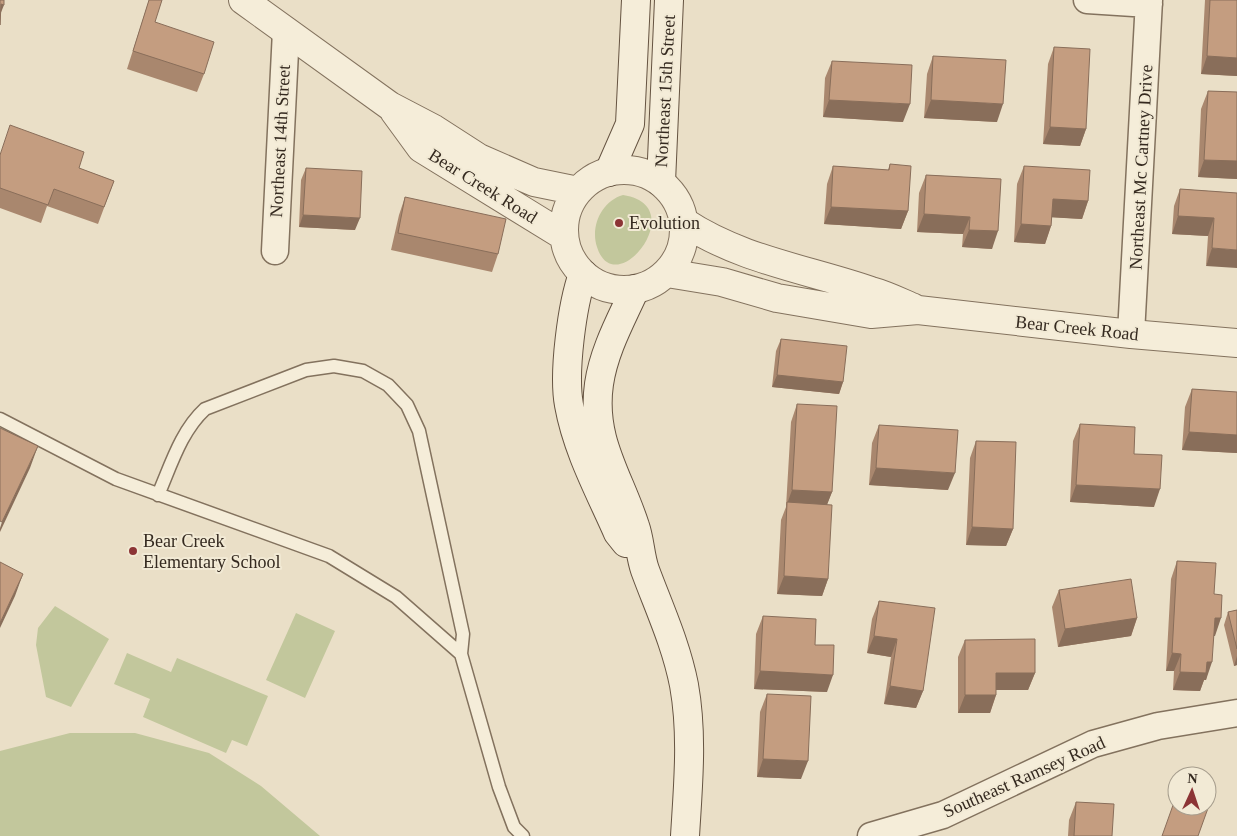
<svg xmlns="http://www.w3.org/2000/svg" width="1237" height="836" viewBox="0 0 1237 836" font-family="'Times New Roman',serif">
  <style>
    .green { fill: #c2c79c }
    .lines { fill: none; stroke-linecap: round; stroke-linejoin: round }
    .service-casing { stroke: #83725e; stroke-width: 15 }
    .minor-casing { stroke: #83725e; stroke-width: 29 }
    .tertiary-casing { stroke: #83725e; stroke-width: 30 }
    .secondary-casing { stroke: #655341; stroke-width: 30 }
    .service { stroke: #f5edd9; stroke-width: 12 }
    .minor { stroke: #f5edd9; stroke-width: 26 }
    .tertiary { stroke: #f5edd9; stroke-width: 28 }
    .secondary { stroke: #f5edd9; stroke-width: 28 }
    .wall { fill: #a9876e }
    .shaded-wall { fill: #896e5a }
    .building { fill: #c49d80; stroke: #896e5a }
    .poi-dot { fill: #8c3435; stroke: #f2ead5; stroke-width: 2 }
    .labels { text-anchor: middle; stroke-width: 4; stroke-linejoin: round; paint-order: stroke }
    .street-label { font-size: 18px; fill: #352a20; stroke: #f2ead5 }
    .poi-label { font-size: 18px; fill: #352a20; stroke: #f2ead5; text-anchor: start }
  </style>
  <rect width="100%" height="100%" fill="#eadfc7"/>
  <!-- green -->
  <path class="green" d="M623 195C693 205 615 304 597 247 590 226 602 201 623 195Z
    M55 606 109 639 71 707 46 697 36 645 38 628Z
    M296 613 335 631 305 698 266 680Z
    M127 653 171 672 177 658 268 696 247 746 232 740 226 753 143 717 150 699 114 684Z
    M70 733H135L209 753 261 786 320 836H0V751Z"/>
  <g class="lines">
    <defs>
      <path id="service" d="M0 419 116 479 329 556 396 597 461 654 499 787 514 827 523 836
        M158 495C171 465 181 431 205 409L306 370 334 366 363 371 388 385 407 405 419 431 463 634 461 654"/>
      <path id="minor" d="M1087 0 1149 4
        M275 251 286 31
        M1131 334 1149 0
        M871 836 943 815 1093 744 1158 726 1237 713"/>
      <path id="tertiary" d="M243 0 390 106 434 129 479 158 534 182 578 191
        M394 111 421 148 564 236
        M564 230a60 60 0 1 1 120 0a60 60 0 1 1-120 0Z
        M684 222C741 260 807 269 871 291 886 295 900 302 914 308
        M667 273 722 282 777 298 871 314 918 310 1131 334 1237 343"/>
      <path id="secondary" d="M609 172 630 124 636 0
        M661 182 669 0
        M583 274C572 305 563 373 569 405 577 450 600 492 618 533L626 543
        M635 289C621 320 604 350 599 384 591 440 619 476 635 526 640 540 640 556 645 570 659 608 676 644 684 685 693 735 688 786 685 836"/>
    </defs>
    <!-- service casing -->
    <use href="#service" class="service-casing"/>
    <!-- minor casing -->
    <use href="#minor" class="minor-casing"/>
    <!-- tertiary casing -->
    <use href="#tertiary" class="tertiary-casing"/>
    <!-- secondary casing -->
    <use href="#secondary" class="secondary-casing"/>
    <!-- service -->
    <use href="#service" class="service"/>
    <!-- minor -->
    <use href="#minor" class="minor"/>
    <!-- tertiary -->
    <use href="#tertiary" class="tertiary"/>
    <!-- secondary -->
    <use href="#secondary" class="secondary"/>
  </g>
  <!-- wall -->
  <path class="wall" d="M149 0 155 22 204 74 197 92 127 69Z
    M1205 0H1237V76L1201 74Z
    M1054 47 1086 129 1080 146 1043 144 1048 64Z
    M933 56 997 122 924 118 927 74Z
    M832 61 903 122 823 117 825 78Z
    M1208 91 1237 92V179L1198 177 1201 109Z
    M0 154 79 168 114 181 98 224 47 206 41 223 0 208Z
    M890 164 908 211 901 229 824 224 827 184 833 166 888 170Z
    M1024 166 1088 201 1082 219 1052 217 1051 226 1045 244 1014 242 1017 184Z
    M306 168 355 230 299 227 301 180Z
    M926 175 1001 179 992 249 962 247 963 234 917 232 919 193Z
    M1180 189 1237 193 1206 266 1208 236 1172 234 1174 206Z
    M405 197 498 254 492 272 391 250 399 215Z
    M781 339 843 382 839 394 772 387 776 351Z
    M1192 389 1237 392V453L1182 450 1185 407Z
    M797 404 832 492 827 504 828 579 822 596 777 594 781 520 786 507 791 422Z
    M1080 424 1134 454 1154 507 1070 502 1073 441Z
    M879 425 948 490 869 485 872 443Z
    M976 441 1013 529 1006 546 966 545 970 458Z
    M1177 561 1214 594 1215 636H1214L1206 680H1204L1200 691 1173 690 1174 671H1166L1171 579Z
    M1059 590 1137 618 1131 636 1058 647 1052 607Z
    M879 601 923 691 916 708 884 704 891 657 867 653 872 619Z
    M1237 610V665L1234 666 1224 625 1228 612Z
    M763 616 815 645 827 692 754 689 756 634Z
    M965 640 1035 673 1028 690H996V695L990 713H958V657Z
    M767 694 801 779 757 777 760 712Z
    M1076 802 1112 836H1068L1069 820Z"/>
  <!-- shaded-wall -->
  <path class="shaded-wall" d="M1 4 4 5 0 15Z
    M1207 56 1237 58V76L1201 74Z
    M829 100 910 104 903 122 823 117Z
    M931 100 1003 104 997 122 924 118Z
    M1050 127 1086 129 1080 146 1043 144Z
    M1204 160 1237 161V179L1198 177Z
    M1053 199 1088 201 1082 219 1046 217Z
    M831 207 908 211 901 229 824 224Z
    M924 214 970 217 963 234 917 232Z
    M303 215 360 218 355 230 299 227Z
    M1178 216 1214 218 1208 236 1172 234Z
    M1021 224 1051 226 1045 244 1014 242Z
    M969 230 998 231 992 249 962 247Z
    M1212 248 1237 250V268L1206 266Z
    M777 375 843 382 839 394 772 387Z
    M1189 432 1237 435V453L1182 450Z
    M38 446 30 468 0 532V528L2 522Z
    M876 468 955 473 948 490 869 485Z
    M1076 485 1160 489 1154 507 1070 502Z
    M792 490 832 492 825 510 787 502 786 507Z
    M972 527 1013 529 1006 546 966 545Z
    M23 574 15 596 0 628V623Z
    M784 576 828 579 822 596 777 594Z
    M1137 618 1131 636 1058 647 1065 629Z
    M1215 618H1221L1215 636 1208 635Z
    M874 636 897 639 891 657 867 653Z
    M1172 653 1181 654 1174 671H1166Z
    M1237 656V665L1234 666Z
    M1207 662H1212L1206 680H1204L1200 691 1173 690 1180 672Z
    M760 671 833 675 827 692 754 689Z
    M996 673H1035L1028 690H990Z
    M890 686 923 691 916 708 884 704Z
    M965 695H996L990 713H958Z
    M763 759 808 761 801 779 757 777Z"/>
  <!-- building -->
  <path class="building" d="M0 0H4V5L1 4 0 25Z
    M149 0H162L155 22 214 42 204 74 133 51Z
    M1210 0H1237V58L1207 56Z
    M1054 47 1090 49 1086 129 1050 127Z
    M933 56 1006 60 1003 104 931 100Z
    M832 61 912 65 910 104 829 100Z
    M1208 91 1237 92V161L1204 160Z
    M10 125 84 152 79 168 114 181 104 207 54 189 48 205 0 188V155Z
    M890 164 911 166 908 211 831 207 833 166 889 170Z
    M1024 166 1090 170 1088 201 1053 199 1051 226 1021 224Z
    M306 168 362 171 360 218 303 215Z
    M926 175 1001 179 998 231 969 230 970 217 924 214Z
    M1180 189 1237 193V250L1212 248 1214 218 1178 216Z
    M405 197 506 219 498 254 398 233Z
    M781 339 847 346 843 382 777 375Z
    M1192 389 1237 392V435L1189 432Z
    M797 404 837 406 832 492 792 490Z
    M1080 424 1135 427 1134 454 1162 455 1160 489 1076 485Z
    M879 425 958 430 955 473 876 468Z
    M0 428 38 446 2 522 0 521Z
    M976 441 1016 442 1013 529 972 527Z
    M787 502 832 505 828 579 784 576Z
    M1177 561 1216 563 1214 594 1222 595 1221 618H1215L1212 662H1207L1206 673 1180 672 1181 654 1172 653Z
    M0 562 23 574 0 623Z
    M1131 579 1137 618 1065 629 1059 590Z
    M879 601 935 608 923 691 890 686 897 639 874 636Z
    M1237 610V649L1228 612Z
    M763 616 816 619 815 645H834L833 675 760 671Z
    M1035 639V673H996V695H965V640Z
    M767 694 811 696 808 761 763 759Z
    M1177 794V806H1207V796L1212 797 1198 836H1162Z
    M1076 802 1114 804 1112 836H1074Z"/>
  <!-- markers -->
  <g class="poi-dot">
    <circle cx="619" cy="223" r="5"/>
    <circle cx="133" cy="551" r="5"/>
  </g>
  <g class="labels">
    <!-- street labels -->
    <g class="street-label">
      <text transform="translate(665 91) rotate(-87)" y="6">Northeast 15th Street</text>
      <text transform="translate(280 141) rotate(-87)" y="6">Northeast 14th Street</text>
      <text transform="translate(1141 167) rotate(-87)" y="6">Northeast Mc Cartney Drive</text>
      <text transform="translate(483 186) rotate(32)" y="6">Bear Creek Road</text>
      <text transform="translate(1077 328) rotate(6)" y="6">Bear Creek Road</text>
      <text transform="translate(1024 777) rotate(-24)" y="6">Southeast Ramsey Road</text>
    </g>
    <!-- poi labels -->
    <g class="poi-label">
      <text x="629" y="229">Evolution</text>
      <text x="143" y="547">Bear Creek<tspan x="143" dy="21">Elementary School</tspan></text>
    </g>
  </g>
  <!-- north arrow -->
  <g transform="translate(1192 791) rotate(3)"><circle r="24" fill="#f2ead5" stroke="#a69d8d"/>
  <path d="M0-4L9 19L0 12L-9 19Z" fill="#8c3435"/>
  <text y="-8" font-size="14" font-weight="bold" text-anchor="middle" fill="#352a20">N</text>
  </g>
</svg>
